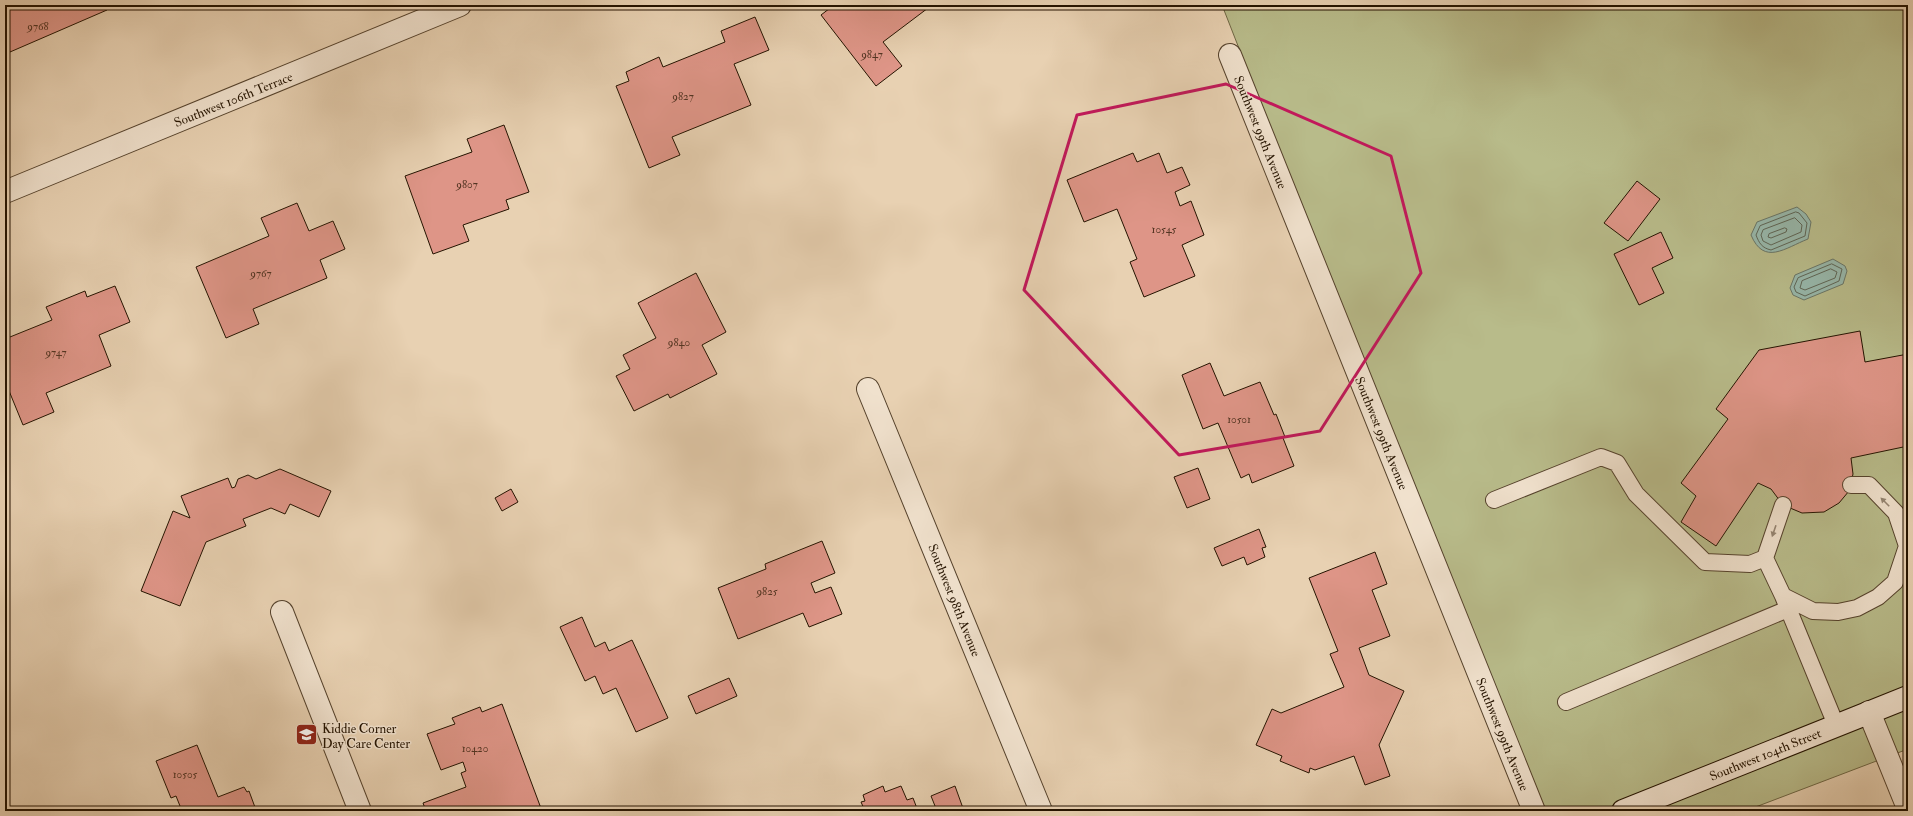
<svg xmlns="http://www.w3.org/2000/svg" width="1913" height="816" viewBox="0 0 1913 816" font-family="'IM FELL Double Pica',serif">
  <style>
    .green { fill: #b8bb8a; stroke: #6e6745 }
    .water { fill: #97b7aa; stroke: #697566 }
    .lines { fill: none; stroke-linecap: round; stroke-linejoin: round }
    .shore { stroke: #5e6555; stroke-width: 1 }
    .building { fill: #de9587; stroke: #241300 }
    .lane-casing { stroke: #55422c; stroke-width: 18 }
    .street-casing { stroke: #55422c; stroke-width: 24 }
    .secondary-casing { stroke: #241300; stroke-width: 24 }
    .lane { stroke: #f0e1cd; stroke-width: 16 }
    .street { stroke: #f0e1cd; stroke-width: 22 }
    .secondary { stroke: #f0e1cd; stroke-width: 22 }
    .oneway { fill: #948471 }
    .marked { fill: none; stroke: #c2185b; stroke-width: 3; stroke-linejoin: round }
    .labels { text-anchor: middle; stroke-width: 3; stroke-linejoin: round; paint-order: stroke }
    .number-label { font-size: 11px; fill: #523422 }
    .street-label { font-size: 13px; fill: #241300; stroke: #f0e1cd }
    .poi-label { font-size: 13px; fill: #241300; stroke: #f0e1cd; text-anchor: start }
  </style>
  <rect width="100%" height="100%" fill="#e8d1b2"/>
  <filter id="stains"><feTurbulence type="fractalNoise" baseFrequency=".005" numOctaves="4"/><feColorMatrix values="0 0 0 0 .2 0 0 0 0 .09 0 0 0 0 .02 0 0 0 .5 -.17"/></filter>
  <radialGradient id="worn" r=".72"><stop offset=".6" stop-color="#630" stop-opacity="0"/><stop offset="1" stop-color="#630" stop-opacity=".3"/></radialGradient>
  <!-- green -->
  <path class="green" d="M1222 5H1908V749L1745 811H1540L1499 712Z"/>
  <!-- water -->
  <path class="water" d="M1797 207 1806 214 1811 222 1808 239C1785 248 1764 266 1751 235L1757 222Z
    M1833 259 1845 266 1847 271 1843 284 1804 300 1793 295 1790 288 1795 275Z"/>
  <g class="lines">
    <!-- shore -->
    <path class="shore" d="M1796 212 1799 213 1807 223 1805 236 1771 250C1762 248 1759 243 1756 235L1760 226Z
      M1795 218 1802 225 1801 232 1771 245 1763 241 1761 235 1763 230Z
      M1785 228 1787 229 1786 232 1771 238 1768 237 1769 234Z
      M1832 264 1842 269 1839 281 1805 296 1796 292 1794 287 1798 278Z
      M1831 269 1837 272 1835 278 1805 290 1800 288 1802 281Z"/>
  </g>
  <!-- building -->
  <path class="building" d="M5 5H105L107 10 10 52 5 42Z
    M834 5H932L883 42 902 66 876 86 821 15Z
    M755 17 769 50 734 64 751 105 672 137 680 155 649 168 616 86 629 81 626 72 659 57 663 67 725 42 721 31Z
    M504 125 529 192 506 200 509 209 463 225 469 241 433 254 405 176 472 152 467 139Z
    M1133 153 1137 162 1159 153 1167 173 1182 167 1190 185 1175 192 1180 206 1191 201 1204 235 1182 245 1195 276 1144 297 1130 262 1137 259 1117 209 1084 222 1067 180Z
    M1637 181 1660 199 1628 241 1604 223Z
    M297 203 309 231 333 221 345 249 320 260 327 278 253 309 259 324 226 338 196 267 269 236 261 218Z
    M1661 232 1673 258 1652 268 1664 293 1639 305 1614 254Z
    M696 273 726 332 702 345 717 374 670 398 668 394 634 411 616 376 630 369 623 355 656 338 638 303Z
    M115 286 130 322 99 335 111 366 46 393 54 412 23 425 5 381V339L52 320 46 307 85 291 87 297Z
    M1860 331 1865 362 1908 354V446L1851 458 1853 474 1849 491 1839 503 1824 512 1802 513 1783 505 1771 489 1758 483 1716 546 1681 522 1696 496 1681 483 1728 419 1716 409 1759 350Z
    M1210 363 1224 396 1260 382 1274 415 1276 414 1285 437 1283 438 1294 466 1252 483 1249 474 1241 478 1218 423 1203 429 1182 375Z
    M1198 468 1210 499 1187 508 1174 477Z
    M280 469 331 491 319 517 290 504 285 514 271 508 243 519 246 526 206 542 180 606 141 591 173 511 190 518 181 496 228 478 232 488 235 487 238 479 248 475 256 479Z
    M511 489 518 502 502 511 495 498Z
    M1259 529 1266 547 1262 548 1265 557 1247 565 1244 557 1222 566 1214 548Z
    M822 541 835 573 811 583 815 593 831 587 842 614 809 627 803 613 738 639 718 588 766 569 765 564Z
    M1375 552 1387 584 1372 590 1390 636 1359 648 1369 675 1404 691 1379 745 1390 776 1365 785 1354 756 1315 770 1310 768 1309 773 1280 761 1282 756 1256 745 1272 709 1281 713 1344 687 1330 654 1338 651 1309 578Z
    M582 617 595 647 605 642 609 651 632 640 668 718 636 732 616 688 603 694 595 676 585 681 560 627Z
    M729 678 737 696 696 714 688 696Z
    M502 704 542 811H426L423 803 466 787 461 773 466 771 463 762 441 770 427 734 455 724 452 718 480 707 482 712Z
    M197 745 218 797 244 787 247 792 249 791 256 810 182 811 176 796 171 798 156 761Z
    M883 786 885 792 901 786 907 800 913 798 918 811H865L861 802 865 801 863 795Z
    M955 786 964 811H937L931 796Z"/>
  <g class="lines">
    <defs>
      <path id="lane" d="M1851 485H1869L1896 513 1908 549
        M1494 500 1601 457 1617 463 1636 494 1705 562 1750 564 1765 558
        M1783 505 1765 558 1783 596 1836 725
        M1783 596 1813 611 1838 612 1857 608 1878 597 1895 582 1907 546
        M1566 702 1788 609"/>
      <path id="street" d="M1230 55 1534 811
        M5 192 460 5
        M868 389 1041 811
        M282 612 360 811
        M1869 712 1908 808"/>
      <path id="secondary" d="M1623 811 1908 697"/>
    </defs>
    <!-- lane casing -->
    <use href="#lane" class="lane-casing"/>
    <!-- street casing -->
    <use href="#street" class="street-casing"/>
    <!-- secondary casing -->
    <use href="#secondary" class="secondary-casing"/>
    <!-- lane -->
    <use href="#lane" class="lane"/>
    <!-- street -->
    <use href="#street" class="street"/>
    <!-- secondary -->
    <use href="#secondary" class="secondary"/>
  </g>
  <!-- one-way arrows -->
  <defs><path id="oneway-solid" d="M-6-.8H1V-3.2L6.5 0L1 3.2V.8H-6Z"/></defs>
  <g class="oneway">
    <use href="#oneway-solid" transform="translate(1885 502) rotate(-135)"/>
    <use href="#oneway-solid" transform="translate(1774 531) rotate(109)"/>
  </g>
  <!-- marked area -->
  <path class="marked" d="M1226 84 1391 156 1421 273 1320 431 1179 455 1024 290 1077 115Z"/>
  <!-- icons -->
  <defs>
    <symbol id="school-square" viewBox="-11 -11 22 22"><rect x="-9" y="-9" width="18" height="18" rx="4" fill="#8f2418" stroke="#f0e1cd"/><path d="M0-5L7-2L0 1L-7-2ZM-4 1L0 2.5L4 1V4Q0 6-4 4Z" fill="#fff"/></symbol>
  </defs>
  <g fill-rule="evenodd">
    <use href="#school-square" x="294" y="722" width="25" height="25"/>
  </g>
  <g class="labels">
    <!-- number labels -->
    <g class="number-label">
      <text x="38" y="30">9768</text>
      <text x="872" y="58">9847</text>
      <text x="683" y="100">9827</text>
      <text x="467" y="188">9807</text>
      <text x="1164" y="233">10545</text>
      <text x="261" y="277">9767</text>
      <text x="679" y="346">9840</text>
      <text x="56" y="356">9747</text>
      <text x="1239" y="423">10501</text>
      <text x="767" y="595">9825</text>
      <text x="475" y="752">10420</text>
      <text x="185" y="778">10505</text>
    </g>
    <!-- street labels -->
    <g class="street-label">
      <text transform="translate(233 99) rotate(-22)" y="5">Southwest 106th Terrace</text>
      <text transform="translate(1261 132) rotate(68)" y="5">Southwest 99th Avenue</text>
      <text transform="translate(1382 433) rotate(68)" y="5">Southwest 99th Avenue</text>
      <text transform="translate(955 600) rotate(68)" y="5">Southwest 98th Avenue</text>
      <text transform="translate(1503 734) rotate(68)" y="5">Southwest 99th Avenue</text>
      <text transform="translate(1765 754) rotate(-22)" y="5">Southwest 104th Street</text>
    </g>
    <!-- poi labels -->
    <g class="poi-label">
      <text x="322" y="733">Kiddie Corner<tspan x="322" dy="15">Day Care Center</tspan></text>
    </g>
  </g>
  <!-- margin -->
  <rect width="1913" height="816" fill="none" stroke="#e8d1b2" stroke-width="20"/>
  <rect x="6" y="6" width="1901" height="804" fill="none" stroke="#241300" stroke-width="2"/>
  <rect x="10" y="10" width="1893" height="796" fill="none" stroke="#241300"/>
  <rect width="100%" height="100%" filter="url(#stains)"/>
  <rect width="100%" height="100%" fill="url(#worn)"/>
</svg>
